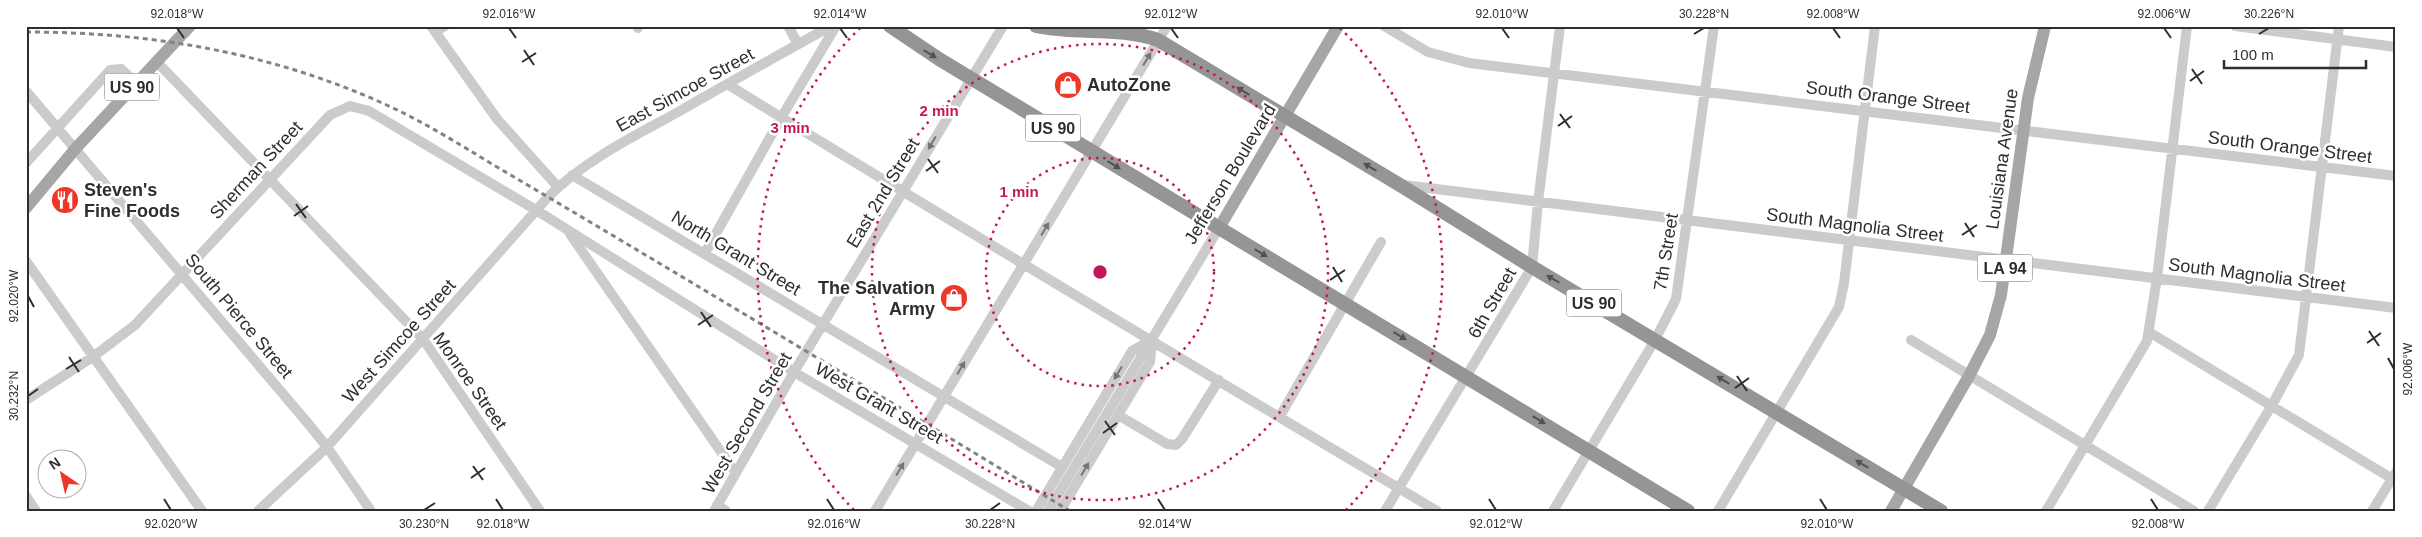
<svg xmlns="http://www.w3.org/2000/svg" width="2422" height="537" viewBox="0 0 2422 537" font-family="Arial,sans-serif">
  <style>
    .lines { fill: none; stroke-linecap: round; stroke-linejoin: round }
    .minor { stroke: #cbcbcb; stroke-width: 10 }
    .major { stroke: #a6a6a6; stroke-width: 12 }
    .highway { stroke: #959595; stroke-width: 14 }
    .rail { stroke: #838383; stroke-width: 3; stroke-dasharray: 5 4; stroke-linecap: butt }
    .oneway { fill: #525252 }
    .oneway2 { fill: #757575 }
    .ticks { fill: none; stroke: #2e2e2e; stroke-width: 2 }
    .ring { fill: none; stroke: #c2185b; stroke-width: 2.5; stroke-dasharray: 2.5 5 }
    .labels { text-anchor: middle; stroke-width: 5; stroke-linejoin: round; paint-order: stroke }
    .shield { fill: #fff; stroke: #6d6d6d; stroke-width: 1 }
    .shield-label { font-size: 16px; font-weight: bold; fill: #2e2e2e }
    .poi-label { font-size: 18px; font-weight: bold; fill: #2e2e2e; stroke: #fff; text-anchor: start }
    .street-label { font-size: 18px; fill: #2e2e2e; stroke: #fff }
    .centre { fill: #c2185b; stroke: #fff; stroke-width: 2.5 }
    .ring-label { font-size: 15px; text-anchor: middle; font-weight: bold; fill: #c2185b; stroke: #fff; stroke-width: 5; stroke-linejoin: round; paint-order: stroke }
    .neatline { fill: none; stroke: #2e2e2e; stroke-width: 2 }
    .ticks-label { font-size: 12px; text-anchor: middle; fill: #2e2e2e }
  </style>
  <rect width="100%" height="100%" fill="#fff"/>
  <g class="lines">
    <!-- minor -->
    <path class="minor" d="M431 26 497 119 558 187
      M637 26 638 28
      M788 26 798 44
      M1384 26 1428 52 1469 63 2396 176
      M2235 26 2396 47
      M435 32 445 26
      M156 61 423 339 540 511
      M727 84C962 229 1200 370 1437 511
      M26 91 306 421 327 447 371 511
      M26 163 110 70 121 69 136 83
      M572 175 1062 467
      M1404 185 2396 308
      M570 234 735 472
      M705 253 781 118 836 26
      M26 261 202 511
      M2149 332 2396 481
      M1911 340 2194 511
      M26 400 94 356 135 325 330 115 350 106 369 111 536 210 794 372 1029 511
      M1118 415 1167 444 1176 445 1182 439 1219 380
      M1280 416 1381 242
      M26 496 36 511
      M717 505 726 511
      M258 511 327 447 548 197C585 160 633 137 678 112 729 83 780 54 831 26
      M714 511 794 372 1003 26
      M875 511 1167 26
      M1036 511 1132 351 1152 340
      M1048 511 1219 228
      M1060 511 1150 362 1152 341
      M1385 511 1532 267 1538 202 1560 26
      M1553 511 1655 340 1676 299 1714 26
      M1718 511 1839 307 1844 283 1875 26
      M2046 511 2147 341 2157 278 2187 26
      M2208 511 2272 405 2299 355 2339 26
      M2372 511 2396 472"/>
    <!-- major -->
    <path class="major" d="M26 208 76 148 190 26
      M1219 228 1338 26
      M1891 511 1969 376 1990 335 2001 295 2028 98 2045 26"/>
    <!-- highway -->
    <path class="highway" d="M890 26 939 59 1688 511
      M1036 26C1077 35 1118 26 1158 40L1400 185 1532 267 1941 511"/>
    <!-- rail -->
    <path class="rail" d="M26 32C148 32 268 52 380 102 421 120 459 144 497 167 555 201 612 235 669 269 803 349 937 430 1070 511"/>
  </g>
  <!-- one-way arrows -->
  <defs><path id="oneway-solid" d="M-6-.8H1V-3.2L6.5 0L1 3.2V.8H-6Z" transform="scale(1.25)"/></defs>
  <g class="oneway">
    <use href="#oneway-solid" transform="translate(930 54) rotate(31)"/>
    <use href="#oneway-solid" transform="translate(1243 91) rotate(-149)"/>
    <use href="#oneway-solid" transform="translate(1114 165) rotate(31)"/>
    <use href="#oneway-solid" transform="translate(1370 167) rotate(-149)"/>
    <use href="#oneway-solid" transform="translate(1261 253) rotate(31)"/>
    <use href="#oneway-solid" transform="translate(1553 279) rotate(-150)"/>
    <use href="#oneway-solid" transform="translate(1400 336) rotate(31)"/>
    <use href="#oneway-solid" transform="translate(1723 380) rotate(-149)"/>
    <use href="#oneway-solid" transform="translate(1539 420) rotate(31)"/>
    <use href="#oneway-solid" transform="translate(1862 464) rotate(-149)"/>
  </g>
  <g class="oneway2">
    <use href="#oneway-solid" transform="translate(1147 59) rotate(-59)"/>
    <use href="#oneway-solid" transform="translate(932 143) rotate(121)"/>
    <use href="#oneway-solid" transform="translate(1045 229) rotate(-59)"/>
    <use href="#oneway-solid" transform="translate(961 368) rotate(-59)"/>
    <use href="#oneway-solid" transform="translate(1118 373) rotate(121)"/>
    <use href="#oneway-solid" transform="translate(900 469) rotate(-59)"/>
    <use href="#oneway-solid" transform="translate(1085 469) rotate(-59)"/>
  </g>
  <!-- ticks -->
  <path class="ticks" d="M177 28 184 38M509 28 516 38M840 28 847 38M1171 28 1178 38M1502 28 1509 38M1833 28 1840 38M2164 28 2171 38M1694 34 1704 28M2259 34 2269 28M524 50 534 65M522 62 536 53M2192 69 2202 84M2190 81 2204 71M1560 114 1570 128M1558 126 1572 116M928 159 938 173M926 171 940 161M296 204 306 218M294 216 308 206M1965 223 1974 237M1962 235 1977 225M1333 267 1342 282M1330 280 1345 270M28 296 34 307M701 312 711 327M698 325 713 315M2369 331 2379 346M2367 343 2381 333M69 357 79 372M2388 358 2394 369M66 369 81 360M1737 376 1747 391M1735 388 1749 378M28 396 38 389M1105 421 1115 435M1103 433 1117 423M473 466 483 480M471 478 485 468M164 499 171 510M496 499 503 510M827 499 834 510M1158 499 1165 510M1489 499 1496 510M1820 499 1827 510M2151 499 2158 510M424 510 435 503M990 510 1000 503"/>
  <!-- distance rings -->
  <g class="ring">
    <circle cx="1100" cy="272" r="114"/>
    <circle cx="1100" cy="272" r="228"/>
    <path d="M854 510A342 342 0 0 1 860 28M1340 28A342 342 0 0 1 1346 510"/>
  </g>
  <!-- icons -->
  <defs>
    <symbol id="shop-disc" viewBox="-11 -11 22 22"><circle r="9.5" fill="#ee3728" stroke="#fff"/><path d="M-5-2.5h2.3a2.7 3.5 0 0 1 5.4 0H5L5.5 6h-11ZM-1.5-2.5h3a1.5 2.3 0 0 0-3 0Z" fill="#fff"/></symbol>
    <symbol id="restaurant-disc" viewBox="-11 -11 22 22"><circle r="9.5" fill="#ee3728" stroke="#fff"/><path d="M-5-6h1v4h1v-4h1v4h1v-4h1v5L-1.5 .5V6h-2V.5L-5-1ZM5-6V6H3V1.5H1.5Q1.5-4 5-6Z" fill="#fff"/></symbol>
  </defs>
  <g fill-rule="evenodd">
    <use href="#shop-disc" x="1052" y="69" width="32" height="32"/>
    <use href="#restaurant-disc" x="49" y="184" width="32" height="32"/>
    <use href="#shop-disc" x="938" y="282" width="32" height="32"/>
  </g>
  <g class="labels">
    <!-- shield labels -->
    <g class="shield">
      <rect x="104.5" y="73.5" width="55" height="27" rx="4"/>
      <rect x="1025.5" y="114.5" width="55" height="27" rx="4"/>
      <rect x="1977.5" y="254.5" width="55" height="27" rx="4"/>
      <rect x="1566.5" y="289.5" width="55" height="27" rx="4"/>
    </g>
    <g class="shield-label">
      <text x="132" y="93">US 90</text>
      <text x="1053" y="134">US 90</text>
      <text x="2005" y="274">LA 94</text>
      <text x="1594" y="309">US 90</text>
    </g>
    <!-- poi labels -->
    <g class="poi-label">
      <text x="1087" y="91">AutoZone</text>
      <text x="84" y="196">Steven's<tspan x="84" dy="21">Fine Foods</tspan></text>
      <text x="935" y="294" text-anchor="end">The Salvation<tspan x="935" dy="21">Army</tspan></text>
    </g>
    <!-- street labels -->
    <g class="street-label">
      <text transform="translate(685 90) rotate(-29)" y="6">East Simcoe Street</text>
      <text transform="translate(1888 97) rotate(7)" y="6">South Orange Street</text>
      <text transform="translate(2290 147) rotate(7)" y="6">South Orange Street</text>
      <text transform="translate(2002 159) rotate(-82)" y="6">Louisiana Avenue</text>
      <text transform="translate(256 170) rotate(-47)" y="6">Sherman Street</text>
      <text transform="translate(1230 174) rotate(-59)" y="6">Jefferson Boulevard</text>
      <text transform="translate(883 193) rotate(-59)" y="6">East 2nd Street</text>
      <text transform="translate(1855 225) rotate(7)" y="6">South Magnolia Street</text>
      <text transform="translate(1666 252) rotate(-81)" y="6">7th Street</text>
      <text transform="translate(736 253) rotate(31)" y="6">North Grant Street</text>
      <text transform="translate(2257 275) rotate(7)" y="6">South Magnolia Street</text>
      <text transform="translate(1492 303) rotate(-60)" y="6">6th Street</text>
      <text transform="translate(239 316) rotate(50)" y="6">South Pierce Street</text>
      <text transform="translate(399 341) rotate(-48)" y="6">West Simcoe Street</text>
      <text transform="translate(470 381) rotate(55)" y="6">Monroe Street</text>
      <text transform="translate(879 403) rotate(30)" y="6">West Grant Street</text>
      <text transform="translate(747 423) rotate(-60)" y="6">West Second Street</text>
    </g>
  </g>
  <circle cx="1100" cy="272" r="8" class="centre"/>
  <g class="ring-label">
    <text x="939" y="116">2 min</text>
    <text x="790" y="133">3 min</text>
    <text x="1019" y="197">1 min</text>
  </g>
  <!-- border -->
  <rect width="2422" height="537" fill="none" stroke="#ffffff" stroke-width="55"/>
  <!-- north arrow -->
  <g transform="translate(62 474) rotate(326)"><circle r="24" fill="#ffffff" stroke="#ababab"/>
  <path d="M0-4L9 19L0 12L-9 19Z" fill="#ee3728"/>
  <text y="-8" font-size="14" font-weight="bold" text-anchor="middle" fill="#2e2e2e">N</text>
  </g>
  <!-- scale -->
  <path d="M2224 60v8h142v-8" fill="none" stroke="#2e2e2e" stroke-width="2.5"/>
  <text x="2232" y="60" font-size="15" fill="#2e2e2e" stroke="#ffffff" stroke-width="4" paint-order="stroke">100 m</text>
  <rect x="28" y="28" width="2366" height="482" class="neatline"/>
  <g class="ticks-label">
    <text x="177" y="18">92.018°W</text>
    <text x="509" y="18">92.016°W</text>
    <text x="840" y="18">92.014°W</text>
    <text x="1171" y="18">92.012°W</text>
    <text x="1502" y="18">92.010°W</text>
    <text x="1704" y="18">30.228°N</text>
    <text x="1833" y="18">92.008°W</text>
    <text x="2164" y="18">92.006°W</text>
    <text x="2269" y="18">30.226°N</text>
    <text transform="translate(14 296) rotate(-90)" y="4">92.020°W</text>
    <text transform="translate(2408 369) rotate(-90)" y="4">92.006°W</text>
    <text transform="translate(14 396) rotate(-90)" y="4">30.232°N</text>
    <text x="171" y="528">92.020°W</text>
    <text x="424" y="528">30.230°N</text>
    <text x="503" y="528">92.018°W</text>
    <text x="834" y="528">92.016°W</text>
    <text x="990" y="528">30.228°N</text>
    <text x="1165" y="528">92.014°W</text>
    <text x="1496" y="528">92.012°W</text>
    <text x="1827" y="528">92.010°W</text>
    <text x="2158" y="528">92.008°W</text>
  </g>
</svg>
